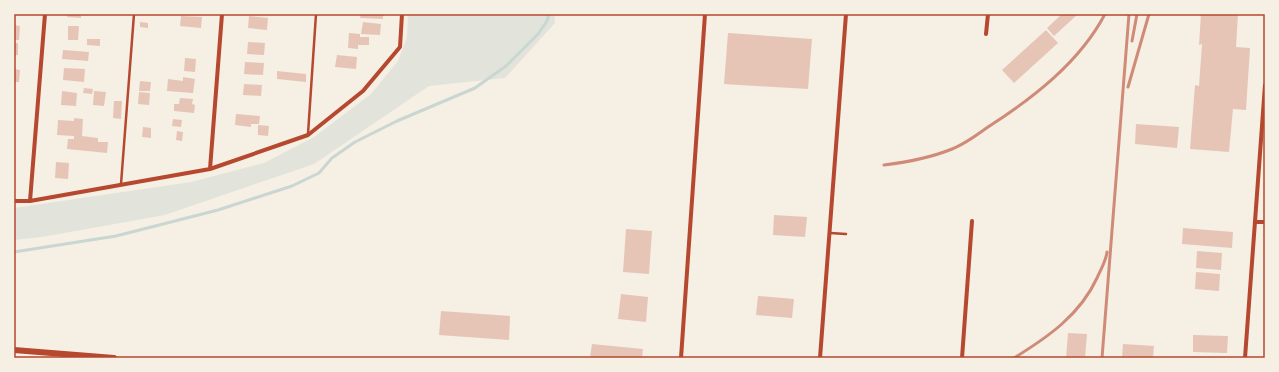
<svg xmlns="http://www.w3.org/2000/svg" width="1279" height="372" viewBox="0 0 1279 372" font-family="Signika,sans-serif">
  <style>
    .green { fill: #e2e4dc }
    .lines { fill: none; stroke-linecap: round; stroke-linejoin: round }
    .stream { stroke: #c9d6d2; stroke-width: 3 }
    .building { fill: #e6c5b7 }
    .service { stroke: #b5482f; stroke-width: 2.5 }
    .minor { stroke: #b5482f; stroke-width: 4 }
    .tertiary { stroke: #b5482f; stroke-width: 6 }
    .rail { stroke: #cf8b77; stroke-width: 3 }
    .neatline { fill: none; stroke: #b5482f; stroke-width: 1.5 }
  </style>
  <rect width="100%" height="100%" fill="#f6efe4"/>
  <!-- green -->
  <path class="green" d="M408 14H554L555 23 505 78 429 86 314 164 165 215 42 237 14 240V208L191 182 264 163 314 137 371 94 398 61 407 37Z"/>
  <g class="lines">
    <!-- stream -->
    <path class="stream" d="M14 252 116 236 218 210 292 186 319 173 332 158 355 142 397 121 475 88 506 66 538 34 547 21 549 14"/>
  </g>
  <!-- building -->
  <path class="building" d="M68 14H81V18L67 17Z
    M361 14H383V19L360 18Z
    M1062 14H1078L1054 36 1047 28Z
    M1201 14H1238L1236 47 1250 48 1246 110 1233 109 1229 152 1190 149 1195 85 1199 86 1202 44 1199 45Z
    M181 16 202 17 201 28 180 26Z
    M249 16 268 18 267 30 248 28Z
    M140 22 148 23V28L140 27Z
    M363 22 381 24 380 35 361 34Z
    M14 25 20 26 19 40H14Z
    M68 26H79L78 40H68Z
    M1046 30 1058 43 1014 83 1002 70Z
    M349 33 360 34V37H369V45H358V49L348 48Z
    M728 33 812 39 808 89 724 84Z
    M87 39H100V46L87 45Z
    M248 42 265 43 264 55 247 54Z
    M14 43H18V55H14Z
    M63 50 89 52 88 61 62 59Z
    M337 55 357 57 356 69 335 67Z
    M185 58 196 59 195 72 184 71Z
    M245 62 264 63 263 75 244 74Z
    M64 68 85 69 84 82 63 80Z
    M14 69 20 70 19 82H14Z
    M277 71 306 74V82L277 79Z
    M183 77 195 79 193 93 167 91 168 79 183 81Z
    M140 81 151 82 150 91H139Z
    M244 84 262 85 261 96 243 95Z
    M84 88 93 89 92 94 83 93Z
    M62 91 77 93 76 106 61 105Z
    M94 91 106 92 104 106 93 105Z
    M139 92 150 93 149 105 138 104Z
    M180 98 193 99 192 104 195 105 194 113 174 111V104H179Z
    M114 101H122L121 119 113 118Z
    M236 114 260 116 259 124H251V127L235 125Z
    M74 118 83 119 82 136 98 138V142H108L107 153 67 149 68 139H74V136L57 135 58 120 74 121Z
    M173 119 182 120 181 127 172 126Z
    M1136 124 1179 127 1177 148 1135 144Z
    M258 125 269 126 268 136 258 135Z
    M143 127 151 128V138L142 137Z
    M177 131 183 132 182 141 176 140Z
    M56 162 69 163 68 179 55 178Z
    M774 215 807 217 805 237 773 235Z
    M1183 228 1233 232 1232 248 1182 244Z
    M626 229 652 231 649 274 623 272Z
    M1197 251 1222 253 1221 270 1196 268Z
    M1196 272 1220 274 1219 291 1195 289Z
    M621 294 648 297 646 322 618 319Z
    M758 296 794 299 792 318 756 315Z
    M441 311 510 316 509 340 439 335Z
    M1068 333 1087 334 1085 358H1066Z
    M1193 335 1228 336 1227 353 1193 352Z
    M592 344 643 349 642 358H590Z
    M1123 344 1154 346 1153 358H1122Z"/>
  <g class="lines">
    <!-- service -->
    <path class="service" d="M308 134 316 14
      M121 184 134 14
      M830 233 846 234"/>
    <!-- minor -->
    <path class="minor" d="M986 34 988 14
      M210 169 222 14
      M14 201H30L210 169 308 135 363 91 400 47 402 14
      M30 201 45 14
      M1255 222H1265
      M681 358 705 14
      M820 358 846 14
      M962 358 972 221
      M1245 358 1265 85"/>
    <!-- tertiary -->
    <path class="tertiary" d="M14 350 114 358"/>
    <!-- rail -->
    <path class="rail" d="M1132 41 1137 14
      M1128 87 1149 14
      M884 165C908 162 930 158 952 149 965 144 977 135 988 127 1033 98 1080 62 1105 14
      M1014 358C1048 337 1080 315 1097 278 1101 269 1106 261 1107 252
      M1102 358 1129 14"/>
  </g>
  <!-- border -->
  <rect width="1279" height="372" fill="none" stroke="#f6efe4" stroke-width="30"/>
  <rect x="15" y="15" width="1249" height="342" class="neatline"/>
</svg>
